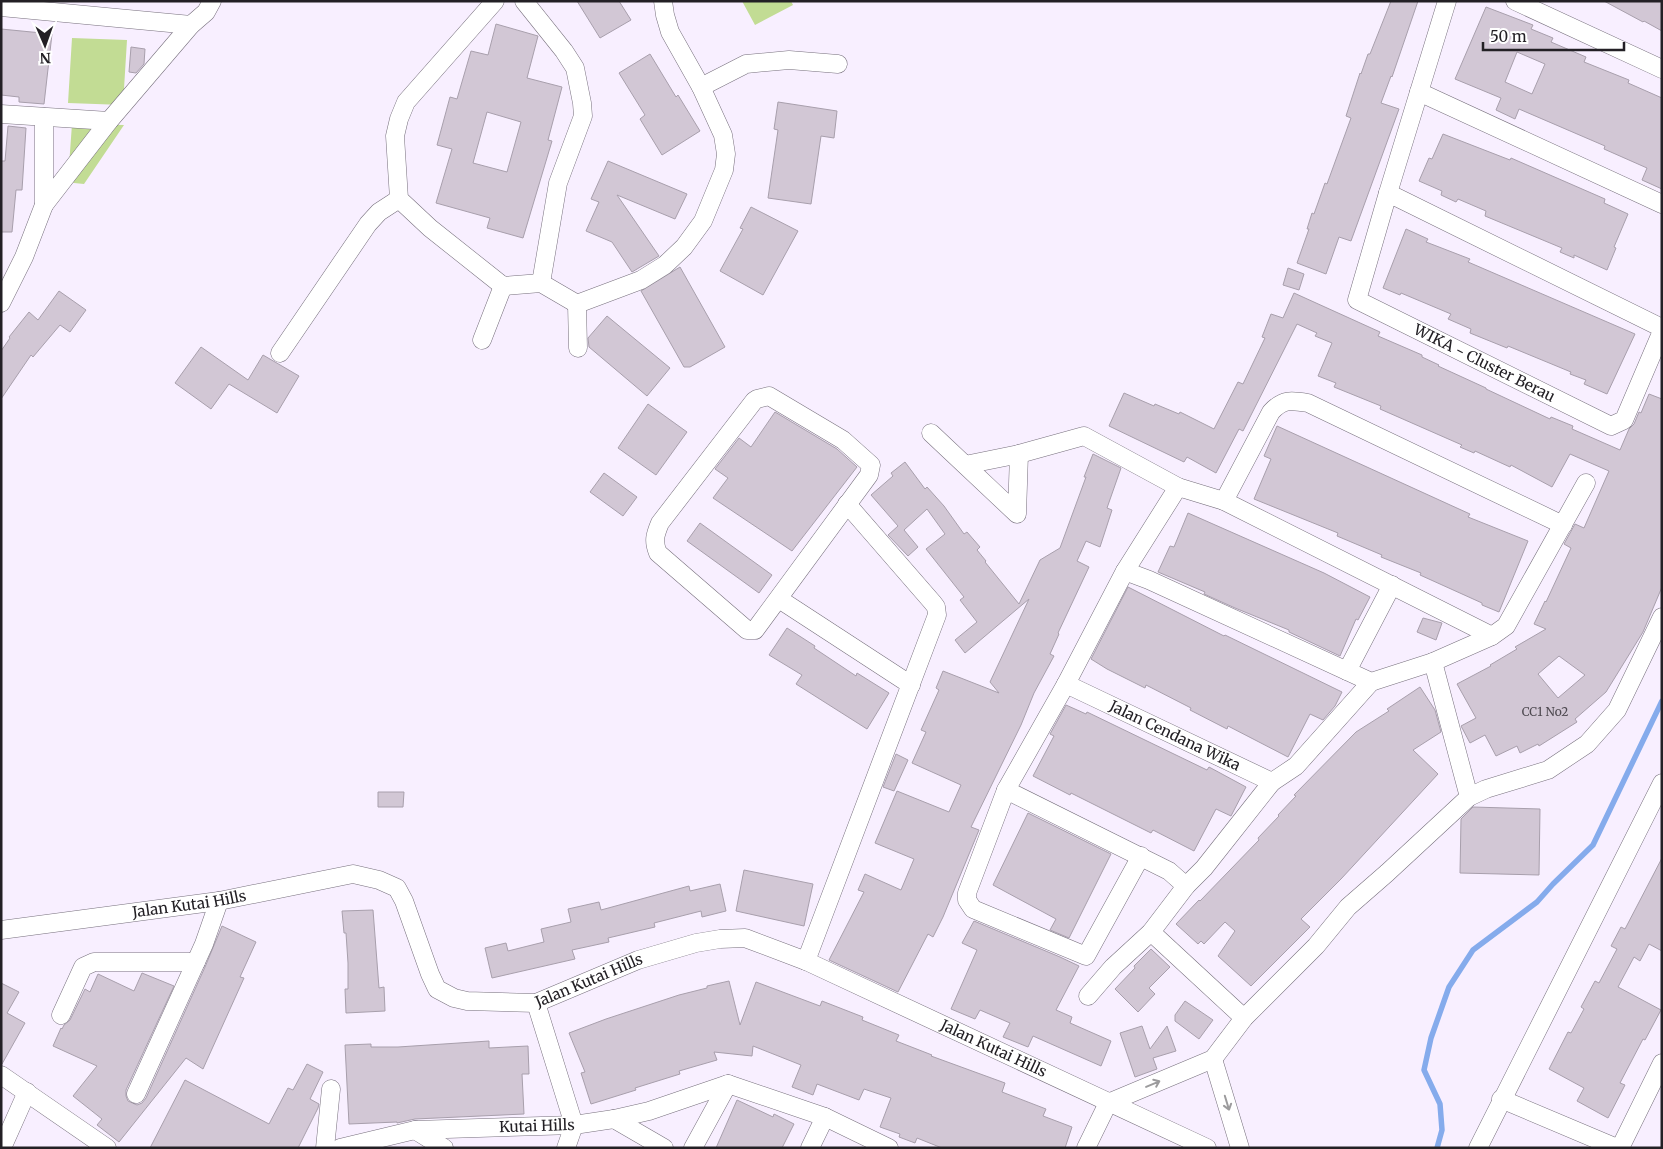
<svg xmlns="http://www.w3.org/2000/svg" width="1663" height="1149" viewBox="0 0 1663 1149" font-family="Merriweather,serif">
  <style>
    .green { fill: #c2dc94 }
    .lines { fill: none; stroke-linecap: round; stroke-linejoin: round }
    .stream { stroke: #85abec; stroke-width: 5.5 }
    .building { fill: #d2c7d5; stroke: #a89fac; fill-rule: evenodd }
    .minor-casing { stroke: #77707d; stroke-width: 19 }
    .minor { stroke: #fff; stroke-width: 18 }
    .oneway { stroke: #9c9b9d }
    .labels { text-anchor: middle; stroke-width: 5; stroke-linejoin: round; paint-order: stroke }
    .number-label { font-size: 12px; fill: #4f4a51 }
    .street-label { font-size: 15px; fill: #232025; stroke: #fff }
  </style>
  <rect width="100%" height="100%" fill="#f8efff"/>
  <!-- green -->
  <path class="green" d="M742 1H791L793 5 755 25Z
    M72 38 127 40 123 105 68 103Z
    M72 124 124 125 84 184 74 183 68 180Z"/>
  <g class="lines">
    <!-- stream -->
    <path class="stream" d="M1437 1148 1442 1130 1440 1104 1424 1070 1431 1038 1449 987 1473 950 1537 902 1553 884 1593 845 1662 701"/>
  </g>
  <!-- building -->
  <path class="building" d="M577 1H619L631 20 600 38Z
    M1391 1H1418L1392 77 1391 76 1381 103 1399 109 1351 241 1339 237 1326 274 1297 263 1309 229H1307L1312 213 1314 214 1325 183 1327 184 1351 118 1346 116 1360 73 1361 74 1368 54H1370Z
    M1604 1H1662V31L1644 21 1643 22Z
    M1486 7 1533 25 1531 29 1553 38 1551 42 1586 57 1584 62 1629 80 1628 83 1662 98V189L1642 180 1647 168 1604 149 1605 146 1519 109 1515 119 1496 110 1501 98 1455 79ZM1517 52 1545 64 1532 94 1505 82Z
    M496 24 538 36 527 78 562 87 548 140 552 141 523 238 487 228 490 218 436 203 452 149 437 145 450 97 457 99 471 51 488 55ZM487 112 521 122 507 172 473 163Z
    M1 29 52 34 44 104 19 102V97L1 95Z
    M131 47 145 49 144 64 136 73 129 72Z
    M650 54 676 97 678 95 700 131 662 155 640 119 645 115 619 73Z
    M778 102 837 111 834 138 821 136 811 204 768 198 778 130 774 129Z
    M8 126 26 128 22 190H16L12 232H1V161H5Z
    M1443 134 1510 160 1511 158 1527 165 1605 199 1604 203 1628 214 1614 247 1616 248 1607 270 1574 255V258L1560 252 1562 248 1485 216 1486 211 1458 199 1456 202 1441 195 1442 191 1419 181 1429 158 1432 159Z
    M608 161 687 194 675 219 617 195 659 256 632 272 612 242 586 231 599 202 591 199Z
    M751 207 798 231 763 295 720 271 743 229 740 228Z
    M1406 229 1428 239 1426 242 1470 259 1468 262 1635 334 1607 394 1584 384 1586 380 1570 374 1571 372 1508 346 1507 348 1470 333 1471 329 1448 319 1451 314 1401 293 1400 295 1383 288Z
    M680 267 725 347 690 367H684L641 291Z
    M1288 268 1304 274 1299 290 1283 285Z
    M59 291 86 310 70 332 60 325 33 357 31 355 1 399V351L10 338 9 337 29 312 38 320Z
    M1294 293 1380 332 1378 336 1422 355V357L1439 365 1438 366 1486 388V389L1550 419 1551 417 1573 426 1572 429 1620 450 1629 429 1634 424 1639 412 1641 413 1649 394 1662 399V587L1643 632 1606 692 1575 719 1577 722 1539 746 1538 744 1520 753 1517 746 1496 756 1485 735 1470 743 1461 726 1476 718 1457 684 1491 666 1490 665 1517 649 1515 647 1546 629 1534 624 1545 601 1546 602 1571 548 1564 544 1575 524 1584 528 1609 471 1570 454 1552 487 1511 465 1510 467 1475 451 1474 453 1460 447 1462 445 1380 409 1381 406 1334 387 1336 383 1318 376 1332 343 1315 336 1317 333 1297 324 1243 431 1239 429 1216 473 1187 457 1184 462 1109 426 1124 393 1154 406 1155 404 1179 414 1180 412 1214 429 1238 382 1243 384 1265 338 1262 337 1271 314 1283 318ZM1559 656 1585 675 1558 698 1538 674Z
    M607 316 670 368 647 396 589 347 588 338Z
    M201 347 248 380 263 355 299 376 277 413 229 384 211 409 175 383Z
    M648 404 687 432 656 475 618 448Z
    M775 412 837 449 857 467 792 551 713 498 728 478 715 469 739 438 751 447Z
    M1277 426 1448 504 1470 514 1468 517 1528 541 1499 612 1482 605V603L1420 575 1421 573 1381 557 1382 555 1337 536 1338 533 1254 499 1271 459 1264 456Z
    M1093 454 1121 468 1107 508 1112 510 1100 547 1086 541 1077 561 1089 567 1058 633 1059 634 1050 654 1054 656 1034 693 1021 725 971 827 979 830 943 917 933 937 928 934 898 992 829 960 864 892 858 890 865 874 901 890 914 859 875 843 897 791 949 812 961 785 912 763 926 732 921 730 939 690 936 688 943 671 999 693 990 682 1029 599 965 653 955 640 977 622 960 600 964 597 926 549 945 534 927 509 904 530 918 547 908 556 888 535 898 526 871 495 893 476 891 473 905 462 925 489 927 487 944 506 964 534 967 532 980 547 977 550 986 561 985 562 1019 604 1040 560 1060 548 1086 477H1084Z
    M604 473 637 497 623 516 590 492Z
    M1188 513 1324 573 1370 597 1358 620 1356 619 1340 656 1289 632V630L1235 608 1204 594 1205 592 1158 572 1170 546 1174 547Z
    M700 523 772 575 759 593 687 541Z
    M1128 587 1224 636 1225 635 1342 692 1335 706 1323 720 1310 714 1288 757 1228 726 1227 729 1190 710 1191 708 1146 685 1145 688 1107 669 1091 659Z
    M1423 618 1442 623 1436 640 1417 632Z
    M787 628 815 646 814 648 856 676 857 673 889 693 867 729 796 684 802 675 769 655Z
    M1420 687 1435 710 1441 732 1413 750 1438 774 1341 879 1301 919 1310 927 1251 986 1218 956 1235 931 1225 922 1204 944 1201 941 1198 944 1176 924 1199 900 1200 901 1259 840 1258 838 1279 816 1278 815 1296 796 1294 795 1356 732 1389 711 1387 709Z
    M1066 705 1086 714 1087 712 1207 770 1209 767 1246 787 1231 816 1216 809 1194 851 1153 830 1151 833 1071 793 1070 795 1033 776 1054 736 1050 734Z
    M896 754 908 760 894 791 883 787Z
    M378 792H404L403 807H378Z
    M1473 807 1540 809 1539 875 1460 873 1461 819Z
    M1028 813 1111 854 1069 938 1050 930 1056 919 993 885Z
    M1662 858V951L1649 944 1640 961 1634 957 1618 987 1661 1010 1645 1040 1643 1039 1620 1083 1625 1085 1608 1118 1577 1101 1584 1088 1549 1069 1568 1032 1571 1033 1584 1009 1581 1007 1595 981 1599 983 1617 949 1611 946 1621 927 1625 929Z
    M744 870 813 884 804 926 736 911Z
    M720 884 726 911 702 917 701 911 654 923 655 927 608 938 609 942 572 950 575 959 492 978 485 948 506 943 508 951 544 942 541 929 571 922 568 909 599 902 601 910 689 886 690 891Z
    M373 910 379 988 384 987 385 1011 346 1013 345 989H348V963L346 933H344L342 911Z
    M974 921 1060 957 1079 966 1056 1010 1072 1017 1070 1023 1111 1041 1101 1066 1033 1036 1028 1047 1003 1037 1010 1023 980 1010 975 1019 951 1009 977 950 962 943Z
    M222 926 256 942 240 977 244 978 207 1060 203 1069 186 1058 119 1142 97 1125 102 1119 73 1096 97 1066 53 1046 61 1028 62 1029 64 1025 70 1020 85 989 90 992 98 974 134 991 142 973 174 986 126 1090V1096L128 1101 137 1105 142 1103 146 1098 205 967Z
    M1151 949 1170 967 1149 988 1155 994 1138 1012 1115 989 1135 968 1134 966Z
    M729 981 740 1025 756 982 820 1006 822 1001 863 1017 862 1020 899 1035 896 1041 932 1055 931 1056 1005 1083 1002 1092 1046 1109 1043 1116 1072 1127 1065 1148H942L917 1138 915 1143 899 1137 900 1134 880 1127 891 1098 864 1089 859 1100 817 1084 813 1095 792 1087 801 1065 753 1046 752 1056 714 1052 717 1060 679 1071 680 1074 635 1088 636 1090 591 1104 581 1073 585 1072 569 1033 606 1019 679 995 707 988V986Z
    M1 983 19 992 7 1013 25 1023 2 1064Z
    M1185 1001 1213 1020 1199 1039 1175 1021V1015Z
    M1142 1026 1150 1049 1167 1026 1176 1051 1153 1058 1157 1069 1135 1077 1120 1033Z
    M489 1041V1048L528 1046 529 1074H522L524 1114 415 1119 397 1123V1122L349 1124 345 1045 371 1044V1047H398Z
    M307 1064 323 1072 310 1099 319 1104 318 1108 298 1148H150L185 1080 269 1124 288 1088 293 1090Z
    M737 1100 773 1117 774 1114 794 1124 782 1148H716Z"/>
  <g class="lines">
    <defs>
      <g id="minor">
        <path d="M495 1 406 102 399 119 395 136 399 199 430 228 503 286 541 283 577 304 641 280 665 265 684 247 703 221 724 170 726 154 723 135 701 87 670 32 665 15 663 1"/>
        <path d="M524 1 564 51 575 68 582 103 583 116 558 183 541 283"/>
        <path d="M1515 1 1662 69"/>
        <path d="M1 7 191 25"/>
        <path d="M701 87 746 64 789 60 838 64"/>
        <path d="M1419 92 1662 204"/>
        <path d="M1 114 109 121"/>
        <path d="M1388 193 1447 1"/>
        <path d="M44 205 109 121 191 25 206 12 212 1"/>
        <path d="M1 303 24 257 44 205V117"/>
        <path d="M577 304 578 348"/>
        <path id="s1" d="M1662 328 1388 193 1357 300 1611 426 1624 420 1662 331"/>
        <path d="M482 340 503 286"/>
        <path d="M280 353 368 224 379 212 399 199"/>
        <path d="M769 396 843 440 871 465 869 475 755 630H747L658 553C653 541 655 535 660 523L754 401 757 399Z"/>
        <path d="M931 433 1017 514 1019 454 965 465"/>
        <path d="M1019 454 1084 436 1178 487"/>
        <path d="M1224 501 1178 487 1125 571 1149 580 1371 682 1433 662"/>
        <path id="s2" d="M1125 571 1066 684 1272 782 1296 766 1371 682"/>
        <path d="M779 599 911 685"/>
        <path d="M1492 636 1224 501 1271 412C1283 399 1291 400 1308 403L1563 525"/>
        <path d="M1347 671 1392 585"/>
        <path d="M1066 684 1006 790 1169 871 1186 886 1204 868 1272 782"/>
        <path d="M1006 790 967 893V900L973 909 1086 956 1141 856"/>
        <path d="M1469 797 1433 662 1492 636 1506 626 1586 483"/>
        <path id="s3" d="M1 930 219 901 353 874 379 880 397 888 404 901 430 974 437 989 454 998 467 1001 536 1003 638 960 696 943 720 939 745 938 806 961 1207 1148"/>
        <path d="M1151 932 1244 1018"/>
        <path d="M806 961 937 615 936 607 933 603 847 504"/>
        <path d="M1088 996 1113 967 1151 932 1186 886"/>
        <path d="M536 1003 574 1125 566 1148"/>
        <path d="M61 1015 83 967 94 962H196"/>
        <path d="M1213 1059 1240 1148"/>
        <path d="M1 1075 107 1148"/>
        <path d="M136 1094 204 944 219 901"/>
        <path d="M1501 1099 1617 1148"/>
        <path d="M614 1119 664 1148"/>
        <path d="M415 1130 444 1148"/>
        <path d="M2 1148 27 1092"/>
        <path d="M325 1148 331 1089"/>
        <path id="s4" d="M340 1148 415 1130 574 1125 614 1119 649 1111 728 1084 825 1117 889 1148"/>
        <path d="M693 1148 728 1084"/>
        <path d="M810 1148 825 1117"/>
        <path d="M1086 1148 1108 1103 1213 1059 1244 1018 1316 946 1348 907 1387 873 1469 797 1486 789 1548 770 1587 744 1617 710 1662 617"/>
        <path d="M1478 1148 1662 783"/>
        <path d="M1620 1148 1662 1063"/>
      </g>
    </defs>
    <!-- minor casing -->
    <use href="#minor" class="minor-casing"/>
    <!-- minor -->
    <use href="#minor" class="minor"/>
  </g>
  <!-- one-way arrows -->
  <defs><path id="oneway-shaft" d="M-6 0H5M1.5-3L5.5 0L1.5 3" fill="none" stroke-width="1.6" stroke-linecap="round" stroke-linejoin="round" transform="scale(1.25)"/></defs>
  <g class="oneway">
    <use href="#oneway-shaft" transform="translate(1153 1084) rotate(-23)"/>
    <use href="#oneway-shaft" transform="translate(1227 1103) rotate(73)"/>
  </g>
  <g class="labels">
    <!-- number labels -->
    <g class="number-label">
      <text x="1545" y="716">CC1 No2</text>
    </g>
    <!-- street labels -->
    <g class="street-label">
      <text dy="5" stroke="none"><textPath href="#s1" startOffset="559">WIKA - Cluster Berau</textPath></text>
      <text dy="5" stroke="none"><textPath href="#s2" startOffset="248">Jalan Cendana Wika</textPath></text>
      <text dy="5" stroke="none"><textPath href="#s3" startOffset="190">Jalan Kutai Hills</textPath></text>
      <text dy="5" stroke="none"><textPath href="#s3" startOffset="671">Jalan Kutai Hills</textPath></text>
      <text dy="5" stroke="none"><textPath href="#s3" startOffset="1106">Jalan Kutai Hills</textPath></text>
      <text dy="5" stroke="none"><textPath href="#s4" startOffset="199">Kutai Hills</textPath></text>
    </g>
  </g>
  <!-- border -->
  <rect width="1663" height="1149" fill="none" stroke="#232025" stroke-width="5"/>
  <!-- north arrow -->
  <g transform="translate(45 45) rotate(178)" stroke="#ffffff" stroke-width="4" paint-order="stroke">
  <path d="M0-4L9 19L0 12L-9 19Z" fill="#232025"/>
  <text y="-8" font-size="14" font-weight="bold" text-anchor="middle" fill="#232025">N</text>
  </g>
  <!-- scale -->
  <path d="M1483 42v8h141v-8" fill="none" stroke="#232025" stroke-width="2.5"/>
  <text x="1490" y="42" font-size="15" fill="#232025" stroke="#ffffff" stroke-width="4" paint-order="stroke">50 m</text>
</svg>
